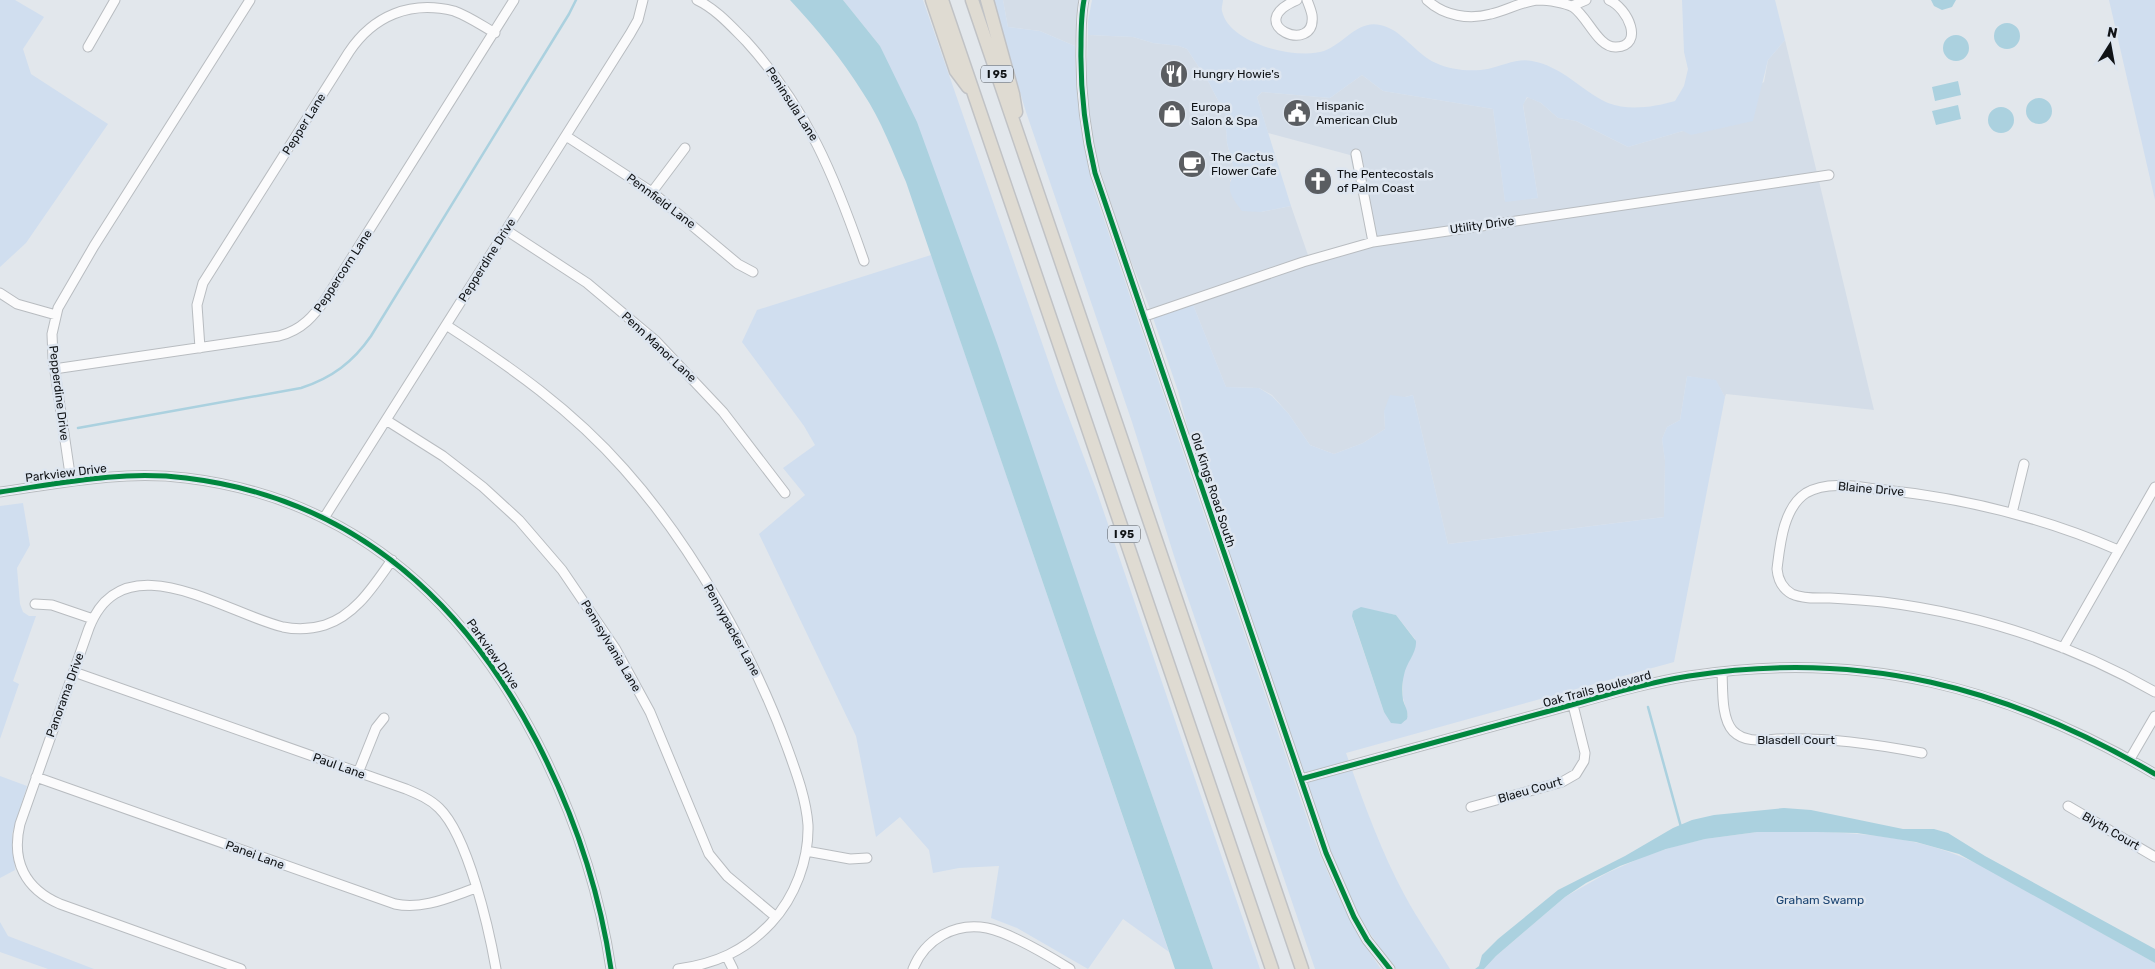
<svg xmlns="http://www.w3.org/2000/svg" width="2155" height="969" viewBox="0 0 2155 969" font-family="Rubik,sans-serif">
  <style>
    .built { fill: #d4dde8 }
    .green { fill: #d0deef; fill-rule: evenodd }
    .water { fill: #abd1df }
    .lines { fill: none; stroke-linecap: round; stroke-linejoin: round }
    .stream { stroke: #abd1df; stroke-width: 2.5 }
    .minor-casing { stroke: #b8bcc0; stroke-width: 11 }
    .highway-casing { stroke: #c0c2c5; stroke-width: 15 }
    .minor { stroke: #fbfbfc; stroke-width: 9 }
    .highway { stroke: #dfdbd2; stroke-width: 12 }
    .cycleway-casing { stroke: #dee6f0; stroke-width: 8 }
    .cycleway { stroke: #00873e; stroke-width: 5 }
    .labels { text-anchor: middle; stroke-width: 5; stroke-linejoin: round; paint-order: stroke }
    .shield { fill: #dee6f0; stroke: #4e5257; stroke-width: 1 }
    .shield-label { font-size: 11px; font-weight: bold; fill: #101316 }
    .poi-label { font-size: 12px; fill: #101316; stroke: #dee6f0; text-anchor: start }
    .street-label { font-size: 12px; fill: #101316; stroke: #dee6f0 }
    .park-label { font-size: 12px; fill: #1d4673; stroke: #dee6f0 }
  </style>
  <rect width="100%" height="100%" fill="#e2e7ec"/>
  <!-- built -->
  <path class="built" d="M1003 0H1080L1075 46 1040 31 1008 27Z
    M1088 35 1133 37 1153 43 1179 46 1187 49 1209 83 1225 114 1227 143 1235 174 1230 181 1261 212 1291 206 1309 258 1368 238 1350 155 1268 133 1257 97 1262 92 1330 98 1362 75 1383 91 1493 109 1505 201 1538 198 1523 104 1528 97 1541 103 1558 118 1576 121 1628 147 1683 131 1764 82 1768 60 1785 40 1874 410 1726 394 1725 397 1716 381 1687 376 1680 420 1667 427 1662 439 1665 461 1664 517 1448 544 1413 395 1405 397 1384 411 1385 429 1363 443 1334 454 1310 445 1288 413 1272 395 1259 388 1226 387 1190 297 1150 309 1122 238 1096 158 1090 125 1086 86Z"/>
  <!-- green -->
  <path class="green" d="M0 0H15L44 17 23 49 31 74 108 124 26 243 0 267Z
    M843 0H923L1057 386 1097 492 1260 969H1213L1096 635 880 46Z
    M992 0H1003L1008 27 1040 31 1075 46C1076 96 1081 142 1094 190L1314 839C1332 885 1352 929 1381 969H1315L1180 575 1132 422 1026 112Z
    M1092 0H1223C1223 3 1221 8 1222 11 1229 44 1297 60 1324 51 1344 44 1357 20 1380 25 1402 29 1415 54 1436 63 1450 70 1472 72 1488 69 1502 66 1517 58 1532 61 1562 66 1583 92 1608 103 1629 111 1654 107 1675 101L1684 86 1688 69 1684 52 1682 0H1775L1785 40 1768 60 1753 121 1691 135 1683 131 1628 147 1576 121 1558 118 1541 103 1527 97 1523 105 1538 198 1505 202 1493 109 1383 91 1362 75 1330 98 1262 92 1257 97 1291 206 1261 212 1242 211C1232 198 1224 188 1235 174L1227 143 1225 114 1209 83 1187 49 1179 46 1153 43 1133 37 1088 35V21Z
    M2109 0H2155V200Z
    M931 255 937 272 1169 952 1123 919 1088 969 1017 928 991 918 999 866 959 868 933 873 929 850 900 817 876 837 856 736 759 534 805 495 783 468 815 445 804 426 742 342 757 310Z
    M1190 297 1226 387 1259 388 1272 396 1288 413 1310 445 1334 454 1363 443 1385 429 1384 411 1390 395 1405 397 1413 395 1448 544 1664 517 1665 461 1662 439 1667 427 1680 420 1687 376 1716 380 1725 397 1674 662 1346 753C1363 801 1380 849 1404 894 1418 920 1435 944 1450 969H1395L1362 922 1330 852 1198 466 1178 391 1150 309ZM1361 608 1396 615 1415 639 1403 675V698L1408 715 1404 722 1384 712 1353 620Z
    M23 503 30 545 17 568 20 604 23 612 29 616H36L13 681 19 684 0 739V506Z
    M0 776 27 786 12 834 15 870 0 878Z
    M1757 832C1834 831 1911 830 1982 866L2155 963V969H1484L1496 956 1565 897 1607 873 1645 856 1676 846 1705 839Z
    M0 922 8 936 94 969H48L0 952Z"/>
  <!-- water -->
  <path class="water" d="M790 0H843L880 46 917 122 997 343 1096 635 1213 969H1175L906 182C893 152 881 120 863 93 842 59 817 29 790 0Z
    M1931 0H1956L1952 7 1942 10 1934 6Z
    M1994 36a13 13 0 1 1 26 0a13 13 0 1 1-26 0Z
    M1943 48a13 13 0 1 1 26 0a13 13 0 1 1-26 0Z
    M1958 81 1961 95 1935 101 1932 87Z
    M2026 111a13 13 0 1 1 26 0a13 13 0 1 1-26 0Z
    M1958 105 1961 119 1936 125 1932 111Z
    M1988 120a13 13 0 1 1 26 0a13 13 0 1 1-26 0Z
    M1361 607 1396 615 1416 641C1417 653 1406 663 1404 675 1402 683 1402 692 1403 700 1405 707 1409 711 1407 719L1401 724 1391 723 1384 712 1352 616 1353 611Z
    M1784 808 1811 810 1903 829H1934L1948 833 1985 856 2155 949V963L1959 854 1916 842 1857 833 1817 832H1757L1705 839 1666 849 1620 866 1586 883 1565 897 1496 956 1484 969H1475L1479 966 1482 955 1498 939 1558 890 1625 856 1673 828 1692 820 1714 815Z"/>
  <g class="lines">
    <!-- stream -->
    <path class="stream" d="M78 428 301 388C332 378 353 362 371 336L569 14 576 0
      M1648 707 1681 827"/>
    <defs>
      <path id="minor" d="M697 0C716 9 731 26 746 41 807 108 835 177 864 261
        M1084 0C1081 15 1081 31 1081 46 1080 90 1085 131 1095 173L1326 853 1354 917 1367 940 1390 969
        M1297 0C1240 24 1317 57 1312 15 1311 10 1309 5 1307 0
        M1427 0C1444 16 1469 20 1491 14 1508 10 1522 1 1539 0 1548 0 1566 3 1573 7 1588 17 1598 48 1616 47 1645 46 1628 8 1609 0
        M1572 6 1586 0
        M88 47 115 0
        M566 136 652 192 738 264 753 272
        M1356 154 1373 242
        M652 192 685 148
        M506 230 587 283 656 341 723 412 785 493
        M0 293 17 304 56 315
        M1145 316 1303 262 1373 242 1829 175
        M446 325C511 367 572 410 624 469 691 544 753 653 787 747 796 772 806 798 808 825 809 860 795 897 771 923 745 951 715 964 678 969
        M200 348 197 305 203 283 349 52C373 16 410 0 454 11 468 16 481 25 495 33
        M54 369 279 336C302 330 314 316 327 297L514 0
        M386 420 443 456 483 487 519 520 562 570 615 648 650 712 709 854 727 876 776 917
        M71 481 53 358 52 334 58 308 94 246 250 0
        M0 492C62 483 123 470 186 478 351 498 462 597 537 742 574 814 599 888 611 969
        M2012 513 2024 464
        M324 518 630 34 638 20 643 0
        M2118 550C2042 517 1959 497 1876 489 1854 486 1826 481 1806 493 1783 508 1780 545 1777 569 1778 580 1783 589 1792 594 1803 599 1818 598 1830 598 1848 599 1865 600 1883 602 1978 614 2071 644 2155 692
        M35 604 52 605 93 619
        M2063 648 2155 487
        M74 672 406 789C418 794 430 799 439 808 468 836 489 929 496 969
        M1722 672C1723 689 1721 718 1733 731 1745 743 1762 740 1777 739 1826 737 1874 744 1922 753
        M2130 759 2155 716
        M358 773 376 728 384 718
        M36 777 395 904C423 910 450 897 476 888
        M1301 779C1381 757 1462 735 1542 713 1591 700 1639 684 1689 676 1861 649 2007 687 2155 774
        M2068 806 2155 857
        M1471 807 1562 782 1576 774 1584 761 1585 753 1573 705
        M806 851 850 859 867 858
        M727 957 733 969
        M241 969 60 904C25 889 11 861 20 824L89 628C123 540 225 613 283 627 297 630 312 629 325 625 356 615 374 585 392 560
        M913 969C925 939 955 922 987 928 1011 933 1049 956 1070 969"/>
      <path id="highway" d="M932 0 956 71 968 87
        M942 0 1272 969
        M972 0 1302 969
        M987 0 1013 94 1016 112"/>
    </defs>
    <!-- minor casing -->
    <use href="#minor" class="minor-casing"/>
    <!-- highway casing -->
    <use href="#highway" class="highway-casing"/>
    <!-- minor -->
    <use href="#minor" class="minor"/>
    <!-- highway -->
    <use href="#highway" class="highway"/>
    <defs>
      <path id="cycleway" d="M1084 0C1081 15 1081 31 1081 46 1080 90 1085 131 1095 173L1326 853 1354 917 1367 940 1390 969
        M0 492C62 483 123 470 186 478 351 498 462 597 537 742 574 814 599 888 611 969
        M1301 779C1381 757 1462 735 1542 713 1591 700 1639 684 1689 676 1861 649 2007 687 2155 774"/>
    </defs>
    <!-- cycleway casing -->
    <use href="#cycleway" class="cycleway-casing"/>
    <!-- cycleway -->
    <use href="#cycleway" class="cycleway"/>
  </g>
  <!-- icons -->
  <defs>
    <symbol id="restaurant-disc" viewBox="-11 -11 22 22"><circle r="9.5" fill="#5a5d61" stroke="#dee6f0"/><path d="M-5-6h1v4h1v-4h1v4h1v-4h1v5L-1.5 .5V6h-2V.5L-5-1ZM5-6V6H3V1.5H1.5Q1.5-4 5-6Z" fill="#fff"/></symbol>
    <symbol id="civic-disc" viewBox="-11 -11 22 22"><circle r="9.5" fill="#5a5d61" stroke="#dee6f0"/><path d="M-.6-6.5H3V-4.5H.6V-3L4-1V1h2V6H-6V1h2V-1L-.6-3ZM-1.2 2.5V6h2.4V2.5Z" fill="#fff"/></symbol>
    <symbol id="shop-disc" viewBox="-11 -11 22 22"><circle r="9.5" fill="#5a5d61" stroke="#dee6f0"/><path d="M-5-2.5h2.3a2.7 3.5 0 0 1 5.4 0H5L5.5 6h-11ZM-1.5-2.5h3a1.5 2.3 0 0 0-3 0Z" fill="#fff"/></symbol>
    <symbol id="cafe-disc" viewBox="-11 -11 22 22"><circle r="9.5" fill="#5a5d61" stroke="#dee6f0"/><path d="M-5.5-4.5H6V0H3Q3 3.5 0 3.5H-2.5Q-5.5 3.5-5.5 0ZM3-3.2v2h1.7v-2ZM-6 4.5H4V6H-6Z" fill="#fff"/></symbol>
    <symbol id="church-disc" viewBox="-11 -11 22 22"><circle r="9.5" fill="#5a5d61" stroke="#dee6f0"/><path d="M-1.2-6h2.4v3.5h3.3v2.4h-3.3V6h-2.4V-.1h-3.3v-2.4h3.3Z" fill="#fff"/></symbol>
  </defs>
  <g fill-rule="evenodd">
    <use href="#restaurant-disc" x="1158" y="58" width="32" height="32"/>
    <use href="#civic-disc" x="1281" y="97" width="32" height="32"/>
    <use href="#shop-disc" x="1156" y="98" width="32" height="32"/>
    <use href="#cafe-disc" x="1176" y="148" width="32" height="32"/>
    <use href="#church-disc" x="1302" y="165" width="32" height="32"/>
  </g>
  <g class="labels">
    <!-- shield labels -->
    <g class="shield">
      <rect x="981" y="65.5" width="32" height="17" rx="4"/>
      <rect x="1108" y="525.5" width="32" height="17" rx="4"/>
    </g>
    <g class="shield-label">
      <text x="997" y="78">I 95</text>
      <text x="1124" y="538">I 95</text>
    </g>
    <!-- poi labels -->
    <g class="poi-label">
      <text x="1193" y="78">Hungry Howie's</text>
      <text x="1316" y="110">Hispanic<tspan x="1316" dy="14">American Club</tspan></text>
      <text x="1191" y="111">Europa<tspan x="1191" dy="14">Salon &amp; Spa</tspan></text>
      <text x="1211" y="161">The Cactus<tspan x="1211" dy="14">Flower Cafe</tspan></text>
      <text x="1337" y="178">The Pentecostals<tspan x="1337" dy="14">of Palm Coast</tspan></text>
    </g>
    <!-- street labels -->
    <g class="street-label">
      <text transform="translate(792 104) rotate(57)" y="4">Peninsula Lane</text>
      <text transform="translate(304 124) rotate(-58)" y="4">Pepper Lane</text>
      <text transform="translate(661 201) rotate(37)" y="4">Pennfield Lane</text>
      <text transform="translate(1482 225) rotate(-8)" y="4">Utility Drive</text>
      <text transform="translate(487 260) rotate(-58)" y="4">Pepperdine Drive</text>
      <text transform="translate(343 271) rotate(-57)" y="4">Peppercorn Lane</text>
      <text transform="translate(659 347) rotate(43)" y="4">Penn Manor Lane</text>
      <text transform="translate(59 393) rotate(83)" y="4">Pepperdine Drive</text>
      <text transform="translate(66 473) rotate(-7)" y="4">Parkview Drive</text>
      <text transform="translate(1871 489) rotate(5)" y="4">Blaine Drive</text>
      <text transform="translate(1213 490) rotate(72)" y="4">Old Kings Road South</text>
      <text transform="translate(732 630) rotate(61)" y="4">Pennypacker Lane</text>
      <text transform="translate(611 646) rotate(59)" y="4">Pennsylvania Lane</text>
      <text transform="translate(493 654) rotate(55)" y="4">Parkview Drive</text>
      <text transform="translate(1597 689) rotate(-15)" y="4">Oak Trails Boulevard</text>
      <text transform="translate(65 695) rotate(-70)" y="4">Panorama Drive</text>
      <text x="1796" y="744">Blasdell Court</text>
      <text transform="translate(339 766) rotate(20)" y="4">Paul Lane</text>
      <text transform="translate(1530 790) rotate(-16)" y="4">Blaeu Court</text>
      <text transform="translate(2111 831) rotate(30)" y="4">Blyth Court</text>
      <text transform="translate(255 855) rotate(20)" y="4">Panei Lane</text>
    </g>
    <!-- park labels -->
    <g class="park-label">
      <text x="1820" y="904">Graham Swamp</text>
    </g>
  </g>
  <!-- north arrow -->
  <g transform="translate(2110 45) rotate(11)" stroke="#dee6f0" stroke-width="4" paint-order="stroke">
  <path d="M0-4L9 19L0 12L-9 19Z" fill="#101316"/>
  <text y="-8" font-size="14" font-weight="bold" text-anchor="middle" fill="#101316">N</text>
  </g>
</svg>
